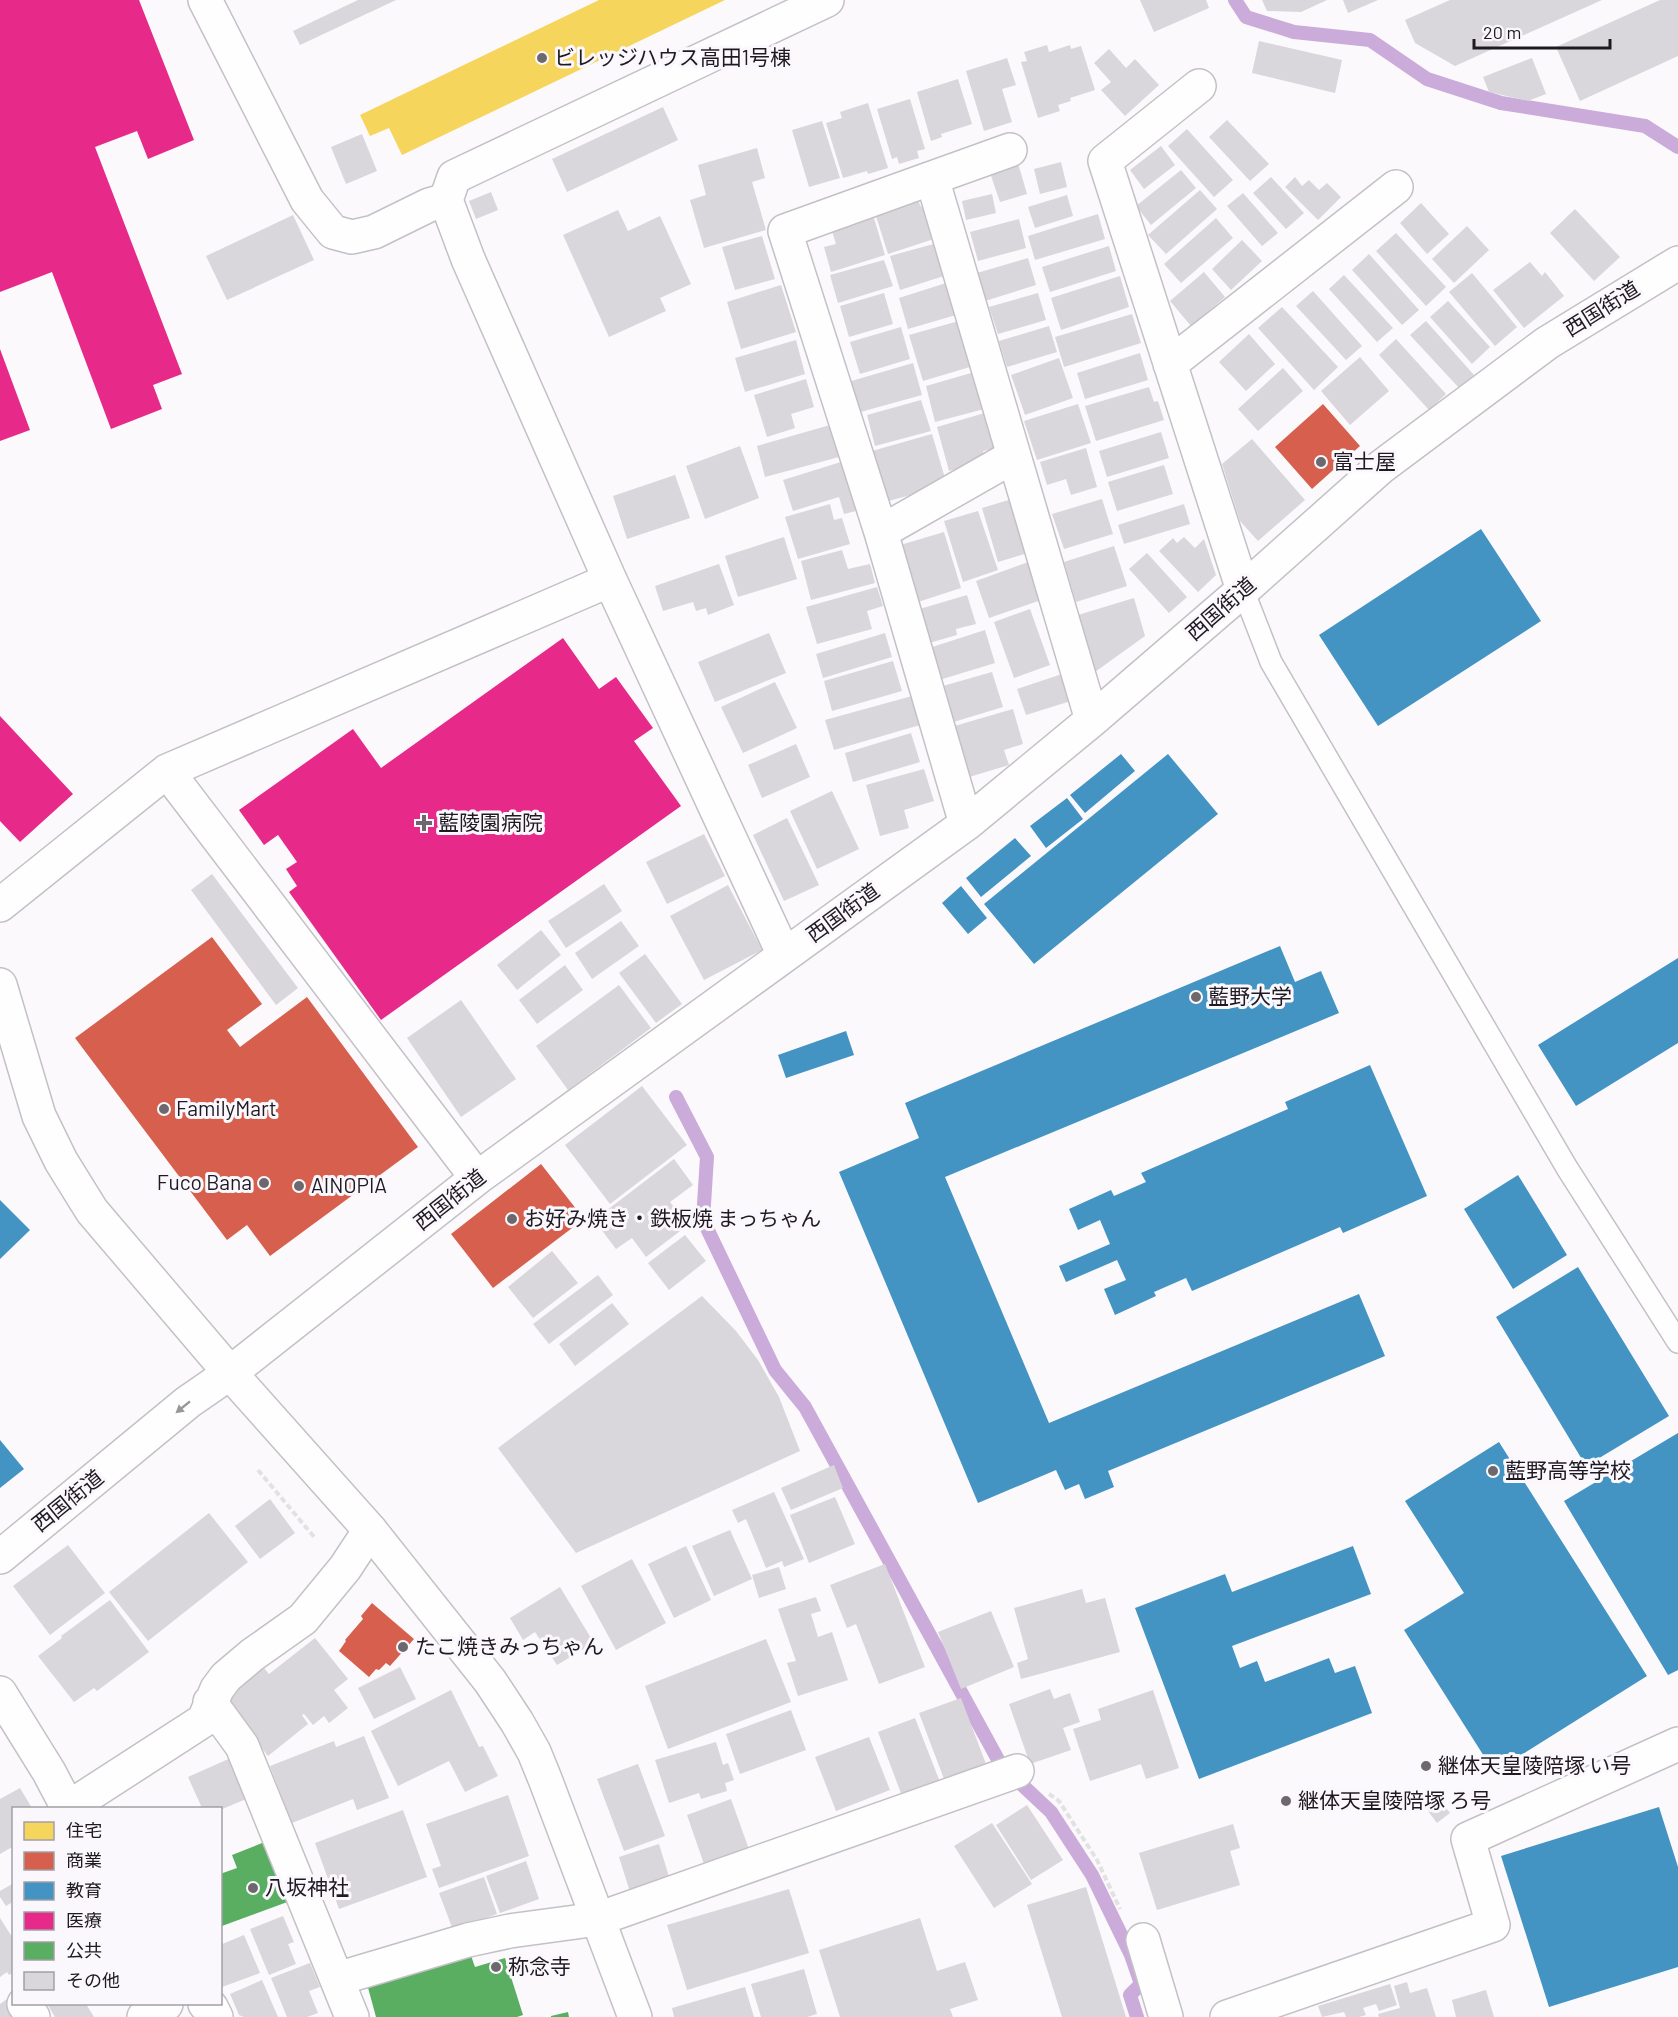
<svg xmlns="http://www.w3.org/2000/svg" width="1678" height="2017" viewBox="0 0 1678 2017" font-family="Barlow,'Noto Sans JP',sans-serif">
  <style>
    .homes { fill: #f6d55c }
    .shops { fill: #d6604d }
    .schools { fill: #4393c3 }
    .health { fill: #e7298a }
    .public { fill: #5aae61 }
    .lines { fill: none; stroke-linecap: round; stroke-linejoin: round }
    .stream { stroke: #caabda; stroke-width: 14 }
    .building { fill: #d9d6dc }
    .lane-casing { stroke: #c4c1c6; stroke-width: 24 }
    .street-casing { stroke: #c4c1c6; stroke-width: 36 }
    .secondary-casing { stroke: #c4c1c6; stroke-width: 36 }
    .path { stroke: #e3e2e3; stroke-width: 4; stroke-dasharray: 6 3; stroke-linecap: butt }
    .lane { stroke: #fefeff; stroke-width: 21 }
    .street { stroke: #fefeff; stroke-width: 33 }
    .secondary { stroke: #fefeff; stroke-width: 33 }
    .oneway { fill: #9a979c }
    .poi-dot { fill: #6c686e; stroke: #fbf8fd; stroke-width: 2 }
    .labels { text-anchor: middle; stroke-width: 6; stroke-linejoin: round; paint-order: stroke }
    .poi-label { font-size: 21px; fill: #1f1a22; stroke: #fbf8fd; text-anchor: start }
    .street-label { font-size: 21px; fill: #1f1a22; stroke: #fbf8fd }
  </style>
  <rect width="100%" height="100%" fill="#fbf9fc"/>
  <!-- homes -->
  <path class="homes" d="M599 0H725L402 155 389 128 370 136 360 115Z"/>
  <!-- shops -->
  <path class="shops" d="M1323 404 1360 446 1312 489 1275 447Z
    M212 937 262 1004 227 1030 240 1047 307 997 418 1147 270 1256 247 1225 227 1240 75 1038Z
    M541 1164 584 1219 493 1288 451 1234Z
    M372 1603 414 1639 390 1666 386 1663 379 1670 376 1669 369 1677 339 1651 346 1641 345 1640 363 1619 361 1616Z"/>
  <!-- schools -->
  <path class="schools" d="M1481 529 1541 621 1378 726 1319 635Z
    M1121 754 1135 771 1085 813 1070 795Z
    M1168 754 1218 814 1034 964 984 904Z
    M1067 798 1083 819 1046 848 1030 826Z
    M1015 838 1031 856 981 897 966 878Z
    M961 886 987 918 968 934 942 903Z
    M1280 946 1295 982 1321 971 1339 1013 945 1177 1049 1423 1359 1294 1385 1356 1108 1471 1114 1487 1085 1499 1079 1484 1065 1490 1056 1470 978 1503 839 1172 919 1138 905 1103Z
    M1678 958V1043L1576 1106 1538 1045Z
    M846 1031 854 1055 786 1078 778 1055Z
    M1370 1065 1427 1196 1343 1233 1340 1227 1192 1291 1186 1278 1154 1292 1156 1296 1115 1315 1104 1289 1126 1280 1117 1260 1066 1282 1059 1266 1110 1244 1100 1220 1078 1230 1069 1209 1111 1190 1114 1196 1146 1182 1141 1173 1288 1109 1285 1102Z
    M1518 1175 1567 1255 1513 1289 1464 1209Z
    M0 1200 30 1230 0 1259Z
    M1578 1267 1669 1416 1586 1466 1496 1317Z
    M1678 1433V1670L1668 1675 1564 1501Z
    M0 1440 24 1469 0 1488Z
    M1499 1442 1647 1676 1494 1772 1404 1630 1464 1593 1405 1501Z
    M1353 1546 1371 1594 1232 1646 1240 1668 1257 1661 1265 1682 1329 1658 1335 1673 1355 1666 1372 1713 1199 1779 1135 1608 1225 1574 1232 1592Z
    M1659 1807 1678 1867V1967L1549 2007 1501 1856Z"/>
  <!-- health -->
  <path class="health" d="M0 0H139L194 140 148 159 137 131 95 147 182 374 153 385 162 409 111 429 52 272 0 292Z
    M0 349 30 430 0 441Z
    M563 638 599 689 616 677 653 728 634 741 681 806 381 1020 289 892 297 886 286 869 297 862 278 835 264 845 239 810 353 729 381 768Z
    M0 716 73 794 20 842 0 821Z"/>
  <!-- public -->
  <path class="public" d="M267 1841 290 1901 222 1926 220 1921V1874L237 1868 232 1855Z
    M470 1953 475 1967 505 1958 523 2015 517 2017H376L367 1984Z
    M568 2012 569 2017H551V2016Z"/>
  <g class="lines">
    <!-- stream -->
    <path class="stream" d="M1235 0 1246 17 1294 32 1370 40 1427 79 1501 103 1645 126 1678 147
      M676 1097 707 1157 703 1220 775 1370 805 1407 1001 1765 1051 1812 1092 1875 1131 1955 1141 1984 1130 1995 1137 2017"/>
  </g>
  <!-- building -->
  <path class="building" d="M358 0H396L300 45 293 31Z
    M1140 0H1206L1209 8 1154 32Z
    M1262 0H1327L1301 12 1267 11Z
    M1343 0H1378L1348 13Z
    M1450 0H1602L1455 66 1415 43 1405 20Z
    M1660 0H1678V56L1580 101 1556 47Z
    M1259 41 1342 60 1335 93 1252 73Z
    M1047 45 1049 52 1070 45 1071 49 1081 46 1095 90 1070 98 1071 101 1058 105 1060 111 1038 118 1021 62 1027 61 1024 52Z
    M1109 49 1126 68 1135 59 1159 85 1125 116 1101 90 1111 82 1094 63Z
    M1007 58 1016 85 1002 89 1012 122 984 131 966 71Z
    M1532 58 1546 94 1528 101 1489 92 1483 77Z
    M958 79 972 124 941 134 942 137 931 141 917 92Z
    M910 99 925 149 917 151 919 158 899 164 897 157 892 159 877 109Z
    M868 103 888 168 868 174 867 171 843 178 826 123 842 118 840 112Z
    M663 107 678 140 567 192 552 159Z
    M1227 120 1269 164 1250 181 1209 137Z
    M822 121 840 178 809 187 792 130Z
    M1187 129 1233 180 1214 197 1168 146Z
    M362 134 377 171 346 184 331 147Z
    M1161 146 1175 165 1144 189 1130 170Z
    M757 148 765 178 752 182 766 230 704 248 690 200 706 195 698 165Z
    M1061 162 1067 187 1040 194 1034 169Z
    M1018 163 1027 194 1000 202 990 173Z
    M1181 170 1196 188 1151 225 1136 206Z
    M1271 177 1304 213 1286 229 1253 193Z
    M1295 177 1302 186 1309 180 1319 190 1327 183 1341 197 1318 220 1285 187Z
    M1200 190 1217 209 1166 254 1148 235Z
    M491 192 498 210 476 219 469 201Z
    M1243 193 1278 233 1262 246 1227 206Z
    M992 194 996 213 966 220 962 201Z
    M1067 195 1073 216 1035 228 1028 207Z
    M918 200 921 207 930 205 940 237 888 254 875 213Z
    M1421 203 1449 234 1427 254 1400 223Z
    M1575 209 1620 257 1594 281 1550 233Z
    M618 210 628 231 660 216 691 284 660 298 666 311 609 337 563 235Z
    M1098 214 1105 239 1035 260 1028 236Z
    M293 215 314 260 227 300 206 256Z
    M874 218 885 255 831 272 824 247 836 244 832 231Z
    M1216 218 1233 238 1181 283 1164 264Z
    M1019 219 1026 248 978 261 970 232Z
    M1467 226 1489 250 1454 283 1432 259Z
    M1396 233 1446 287 1426 306 1376 251Z
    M762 236 775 279 735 290 722 247Z
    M1242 240 1262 261 1231 290 1212 269Z
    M937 243 947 275 900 290 890 256Z
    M1109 246 1116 271 1050 292 1042 267Z
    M1369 254 1419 310 1402 325 1352 270Z
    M1028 258 1036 285 985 301 977 273Z
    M884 260 893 286 838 303 830 275Z
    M1530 262 1542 276 1545 272 1564 296 1524 328 1493 290Z
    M1204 272 1225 297 1191 326 1170 301Z
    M1472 273 1517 327 1495 346 1449 292Z
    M1344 275 1393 328 1377 342 1329 289Z
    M1120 276 1129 307 1061 330 1051 298Z
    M946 283 956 315 908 329 899 298Z
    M781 285 796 332 741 349 727 302Z
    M1313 291 1362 346 1346 360 1296 306Z
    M884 293 893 324 849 337 840 306Z
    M1038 293 1046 320 998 334 989 307Z
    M1448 301 1490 347 1472 364 1430 317Z
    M1282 307 1338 367 1314 390 1258 328Z
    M1132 314 1141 343 1064 367 1055 337Z
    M966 319 980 364 923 381 909 335Z
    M1426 321 1474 375 1459 388 1410 335Z
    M1049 326 1057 352 1007 367 999 341Z
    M901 327 910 359 860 374 850 342Z
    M1249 334 1275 364 1246 391 1219 362Z
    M1396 339 1446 394 1429 410 1379 355Z
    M796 340 805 374 745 392 735 358Z
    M1140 353 1148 380 1085 399 1077 373Z
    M1360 357 1389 391 1350 425 1321 391Z
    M1059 358 1073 398 1025 415 1011 375Z
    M913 363 922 395 857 413 848 382Z
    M1283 368 1303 391 1258 431 1238 409Z
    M978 371 988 408 935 422 926 386Z
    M806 379 814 407 791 414 795 428 767 437 754 395Z
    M1149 387 1154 402 1158 401 1164 420 1096 441 1085 406Z
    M921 400 931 431 875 446 867 415Z
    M1078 404 1091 443 1037 460 1024 421Z
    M988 412 997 448 983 451 986 461 949 471 937 427Z
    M830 425 839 457 765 477 757 446Z
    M1161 432 1169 458 1107 477 1099 451Z
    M932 434 947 485 885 502 872 451Z
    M1252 439 1305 500 1258 541 1240 521 1222 464Z
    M740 446 759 498 705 519 686 466Z
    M1086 448 1097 487 1071 495 1066 479 1047 485 1040 462Z
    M841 462 856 511 844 514 839 497 793 511 783 480Z
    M1164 465 1173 494 1117 511 1108 482Z
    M675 475 690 518 627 539 613 496Z
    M1012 499 1028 553 998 562 982 508Z
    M1102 499 1113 534 1064 549 1052 514Z
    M830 504 834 520 842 518 850 544 798 559 785 517Z
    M1184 504 1190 524 1124 544 1118 525Z
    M978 511 998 570 963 582 944 521Z
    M944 532 961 588 915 603 897 546Z
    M784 537 797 579 738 597 725 556Z
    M1184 537 1195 548 1204 539 1216 575 1198 592 1159 551 1173 538 1177 543Z
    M1114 546 1127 586 1076 602 1064 562Z
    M842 550 848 569 870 564 875 583 811 600 801 561Z
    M1147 553 1187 597 1169 613 1129 569Z
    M1031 561 1044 599 989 618 976 581Z
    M719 564 734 605 708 615 706 608 696 611 693 602 663 611 655 586Z
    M877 587 883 606 867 611 872 629 817 644 806 607Z
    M967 595 976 624 956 629 957 635 922 645 913 611Z
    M1134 598 1145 636 1095 672 1078 615Z
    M1030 609 1050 665 1014 678 994 622Z
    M985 630 995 663 936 681 926 649Z
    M769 633 786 673 715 702 698 662Z
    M885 633 892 657 823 678 816 654Z
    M893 661 902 691 832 711 824 681Z
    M992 672 1003 707 947 724 936 688Z
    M1065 673 1074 700 1026 715 1017 689Z
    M775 682 797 728 743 753 721 707Z
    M912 696 920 725 834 750 825 720Z
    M1013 709 1023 744 1004 750 1009 765 966 778 951 727Z
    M911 733 920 762 853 782 845 753Z
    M796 744 810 777 762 798 748 765Z
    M924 769 934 801 904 810 909 828 880 836 866 785Z
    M832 791 859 849 817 869 790 811Z
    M787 818 819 885 784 901 753 835Z
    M704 834 725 876 667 904 646 862Z
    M212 874 298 988 276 1005 191 890Z
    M604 884 622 911 566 948 548 921Z
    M728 885 762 950 704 980 670 916Z
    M621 921 639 946 592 979 575 953Z
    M541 930 561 955 517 990 497 965Z
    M645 954 682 1004 656 1023 619 973Z
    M565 965 583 990 537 1024 519 1000Z
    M619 985 651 1028 568 1090 536 1046Z
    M461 1000 516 1079 461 1117 407 1038Z
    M642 1086 687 1145 610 1204 565 1145Z
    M674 1159 693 1185 670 1202 688 1225 646 1257 632 1238 616 1249 594 1220Z
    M685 1235 706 1261 669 1290 648 1263Z
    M552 1251 578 1283 533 1318 508 1287Z
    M598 1275 613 1295 549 1344 533 1324Z
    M702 1296 736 1331 758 1360 779 1397 800 1451 576 1553 498 1448Z
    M612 1303 629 1324 575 1366 559 1344Z
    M834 1465 843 1488 791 1510 781 1488Z
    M774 1492 804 1559 784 1567 782 1561 766 1568 746 1519 738 1523 732 1510Z
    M835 1497 855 1544 809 1563 790 1515Z
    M270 1499 295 1533 260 1559 235 1526Z
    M209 1513 248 1562 148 1641 109 1592Z
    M730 1530 752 1579 714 1596 692 1546Z
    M68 1545 105 1593 50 1635 13 1586Z
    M686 1546 711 1600 674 1618 648 1564Z
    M632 1559 666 1623 616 1650 581 1586Z
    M885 1564 925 1667 879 1684 856 1624 847 1628 830 1585Z
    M779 1567 786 1589 759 1598 752 1575Z
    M560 1587 594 1643 557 1665 535 1632 523 1640 510 1618Z
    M1082 1589 1086 1603 1105 1598 1120 1652 1021 1679 1017 1663 1028 1659 1014 1608Z
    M816 1597 821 1611 811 1614 818 1637 832 1632 848 1680 798 1696 787 1663 796 1661 778 1609Z
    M110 1600 149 1652 97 1691 94 1688 74 1702 38 1656 62 1638 61 1636Z
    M991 1611 1014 1667 961 1689 938 1632Z
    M315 1638 348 1679 334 1690 348 1708 329 1723 324 1716 313 1725 304 1714 302 1715 308 1724 268 1756 224 1700 264 1668 269 1674Z
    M766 1639 791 1702 668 1749 645 1686Z
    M400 1667 416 1699 374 1719 358 1688Z
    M1050 1689 1054 1699 1070 1693 1080 1722 1063 1728 1071 1750 1030 1764 1009 1704Z
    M451 1690 479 1747 483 1746 498 1776 465 1792 449 1761 398 1786 371 1731Z
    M1153 1690 1179 1768 1146 1779 1141 1764 1090 1781 1073 1729 1101 1720 1098 1709Z
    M961 1698 986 1764 944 1779 919 1713Z
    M791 1710 806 1750 740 1774 726 1734Z
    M915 1718 940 1782 902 1796 878 1732Z
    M364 1736 389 1798 357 1810 353 1799 292 1823 270 1766 334 1741 336 1747Z
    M869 1737 890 1790 836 1811 815 1757Z
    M716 1742 723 1765 728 1763 734 1780 725 1783 727 1791 701 1799 699 1793 669 1803 655 1760Z
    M233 1757 251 1797 220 1810V1808H202L188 1777Z
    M638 1764 665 1836 624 1851 597 1779Z
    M20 1788 32 1808H14V1846L0 1854V1799Z
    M508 1795 529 1856 439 1888 432 1869 441 1866 426 1824Z
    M731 1799 751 1855 706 1870 687 1815Z
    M1441 1801 1450 1813 1437 1823 1428 1811Z
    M1027 1805 1063 1860 1031 1880 996 1825Z
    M403 1810 427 1877 339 1909 315 1843Z
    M992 1823 1032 1884 994 1908 954 1846Z
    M1233 1824 1240 1848 1230 1851 1240 1885 1157 1910 1139 1853Z
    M659 1844 670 1880 630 1892 619 1857Z
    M526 1861 539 1899 500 1913 486 1876Z
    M484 1877 497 1914 453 1930 439 1893Z
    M14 1883V1901L6 1906 0 1897V1891Z
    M1086 1887 1126 2017H1062L1027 1905Z
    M789 1889 809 1953 687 1990 667 1925Z
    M283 1916 294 1942 288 1944 296 1964 269 1975 250 1929Z
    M0 1918 14 1940V1972L9 1975 7 1972 0 1977Z
    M920 1918 937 1971 965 1962 978 2000 950 2009 953 2017H840L819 1950Z
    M244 1935 260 1973 222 1987 220 1983V1945Z
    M310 1963 320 1987 309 1991 318 2013 307 2017H287L271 1978Z
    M804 1969 817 2014 807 2017H761L751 1984Z
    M262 1980 278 2017H244L239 2015 230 1994Z
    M1407 1982 1410 1993 1427 1988 1436 2017H1379L1378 2014 1400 2008 1394 1986Z
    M1390 1984 1397 2005 1379 2011 1376 2004 1363 2008 1366 2015 1359 2017H1346L1344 2012 1322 2017 1318 2006Z
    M745 1987 754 2017H674L672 2008Z
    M1486 1990 1494 2017H1456L1452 2000Z
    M7 1999 18 2017H0V2004Z
    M47 2004H86L94 2017H55Z"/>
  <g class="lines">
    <defs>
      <path id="lane" d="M1243 590 1271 662 1567 1168 1678 1342"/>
      <path id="street" d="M205 0 307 200 333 232 352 237 374 232 429 205 446 200
        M1199 86 1105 161 1243 590
        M1010 150 932 178 1092 720
        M932 178 785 231 881 532 966 824
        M1170 364 1396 187
        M881 532 1014 456
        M167 771 477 1178
        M0 905 167 771 610 580
        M784 955 610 580 468 259 446 200 454 177 827 0
        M0 1557 188 1402 230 1373 477 1178 966 824 1092 720 1243 590 1381 467 1547 343 1678 263
        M0 1693 49 1772 68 1808
        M210 1702 242 1746 352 2017
        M68 1808 204 1720 217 1689 226 1677 252 1655 303 1619 345 1568 370 1530
        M1143 1940 1166 2017
        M337 1979 468 1940 510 1931 598 1919 1017 1771
        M24 2004 33 2017
        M205 2004 211 2007 216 2017
        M144 2017 166 2004
        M1227 2017 1493 1925 1468 1839 1678 1744"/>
      <path id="secondary" d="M0 985 39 1116 61 1161 92 1211 230 1373 370 1530 490 1681 517 1722 534 1752 545 1779 635 2017"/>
    </defs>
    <!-- lane casing -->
    <use href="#lane" class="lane-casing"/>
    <!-- street casing -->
    <use href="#street" class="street-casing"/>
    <!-- secondary casing -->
    <use href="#secondary" class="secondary-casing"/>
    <!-- path -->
    <path class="path" d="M258 1470 315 1538
      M1049 1794 1059 1801 1097 1860 1120 1909"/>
    <!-- lane -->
    <use href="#lane" class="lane"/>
    <!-- street -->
    <use href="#street" class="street"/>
    <!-- secondary -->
    <use href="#secondary" class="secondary"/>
  </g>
  <!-- one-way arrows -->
  <defs><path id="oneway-solid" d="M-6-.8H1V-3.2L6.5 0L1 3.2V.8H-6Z" transform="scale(1.5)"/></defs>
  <use class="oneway" href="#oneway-solid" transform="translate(183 1407) rotate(141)"/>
  <!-- markers -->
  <g class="poi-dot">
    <circle cx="542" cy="58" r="6"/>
    <circle cx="1321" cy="462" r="6"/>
    <path d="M421 814h6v6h6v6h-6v6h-6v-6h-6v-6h6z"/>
    <circle cx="1196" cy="997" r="6"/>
    <circle cx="164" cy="1109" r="6"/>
    <circle cx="264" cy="1183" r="6"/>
    <circle cx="299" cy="1186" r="6"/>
    <circle cx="512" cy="1219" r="6"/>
    <circle cx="1493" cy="1471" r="6"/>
    <circle cx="403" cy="1647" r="6"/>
    <circle cx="1426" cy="1766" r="6"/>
    <circle cx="1286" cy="1801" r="6"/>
    <circle cx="253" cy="1888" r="6"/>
    <circle cx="496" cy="1967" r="6"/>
  </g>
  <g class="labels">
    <!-- poi labels -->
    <g class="poi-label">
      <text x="554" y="65">ビレッジハウス高田1号棟</text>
      <text x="1333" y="469">富士屋</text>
      <text x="438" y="830">藍陵園病院</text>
      <text x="1208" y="1004">藍野大学</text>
      <text x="176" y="1116">FamilyMart</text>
      <text x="252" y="1190" text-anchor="end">Fuco Bana</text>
      <text x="311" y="1193">AINOPIA</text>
      <text x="524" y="1226">お好み焼き・鉄板焼 まっちゃん</text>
      <text x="1505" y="1478">藍野高等学校</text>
      <text x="415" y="1654">たこ焼きみっちゃん</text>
      <text x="1438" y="1773">継体天皇陵陪塚 い号</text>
      <text x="1298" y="1808">継体天皇陵陪塚 ろ号</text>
      <text x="265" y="1895">八坂神社</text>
      <text x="508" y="1974">称念寺</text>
    </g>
    <!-- street labels -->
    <g class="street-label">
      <text transform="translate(1602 309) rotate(-32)" y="7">西国街道</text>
      <text transform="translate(1221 609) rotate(-41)" y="7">西国街道</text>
      <text transform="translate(843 913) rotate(-36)" y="7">西国街道</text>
      <text transform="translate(450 1200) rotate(-38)" y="7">西国街道</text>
      <text transform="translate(68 1501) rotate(-39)" y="7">西国街道</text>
    </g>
  </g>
  <!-- legend -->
  <rect x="12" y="1807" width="210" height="198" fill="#fbf8fd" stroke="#a39fa5" stroke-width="1.5"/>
  <rect x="24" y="1822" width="30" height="18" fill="#f6d55c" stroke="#a39fa5" stroke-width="1.5"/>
  <text x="66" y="1837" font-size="18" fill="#1f1a22">住宅</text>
  <rect x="24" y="1852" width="30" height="18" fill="#d6604d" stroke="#a39fa5" stroke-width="1.5"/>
  <text x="66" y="1867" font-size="18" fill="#1f1a22">商業</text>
  <rect x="24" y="1882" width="30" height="18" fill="#4393c3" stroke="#a39fa5" stroke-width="1.5"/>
  <text x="66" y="1897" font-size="18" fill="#1f1a22">教育</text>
  <rect x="24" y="1912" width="30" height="18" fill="#e7298a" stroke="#a39fa5" stroke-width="1.5"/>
  <text x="66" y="1927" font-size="18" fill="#1f1a22">医療</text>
  <rect x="24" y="1942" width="30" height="18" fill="#5aae61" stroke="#a39fa5" stroke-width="1.5"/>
  <text x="66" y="1957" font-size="18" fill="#1f1a22">公共</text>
  <rect x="24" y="1972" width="30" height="18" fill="#d9d6dc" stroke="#a39fa5" stroke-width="1.5"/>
  <text x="66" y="1987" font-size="18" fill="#1f1a22">その他</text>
  <!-- scale -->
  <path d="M1474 39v9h136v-9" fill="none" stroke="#1f1a22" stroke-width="3"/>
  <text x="1483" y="39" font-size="18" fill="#1f1a22" stroke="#fbf8fd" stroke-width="4.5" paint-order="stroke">20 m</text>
</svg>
